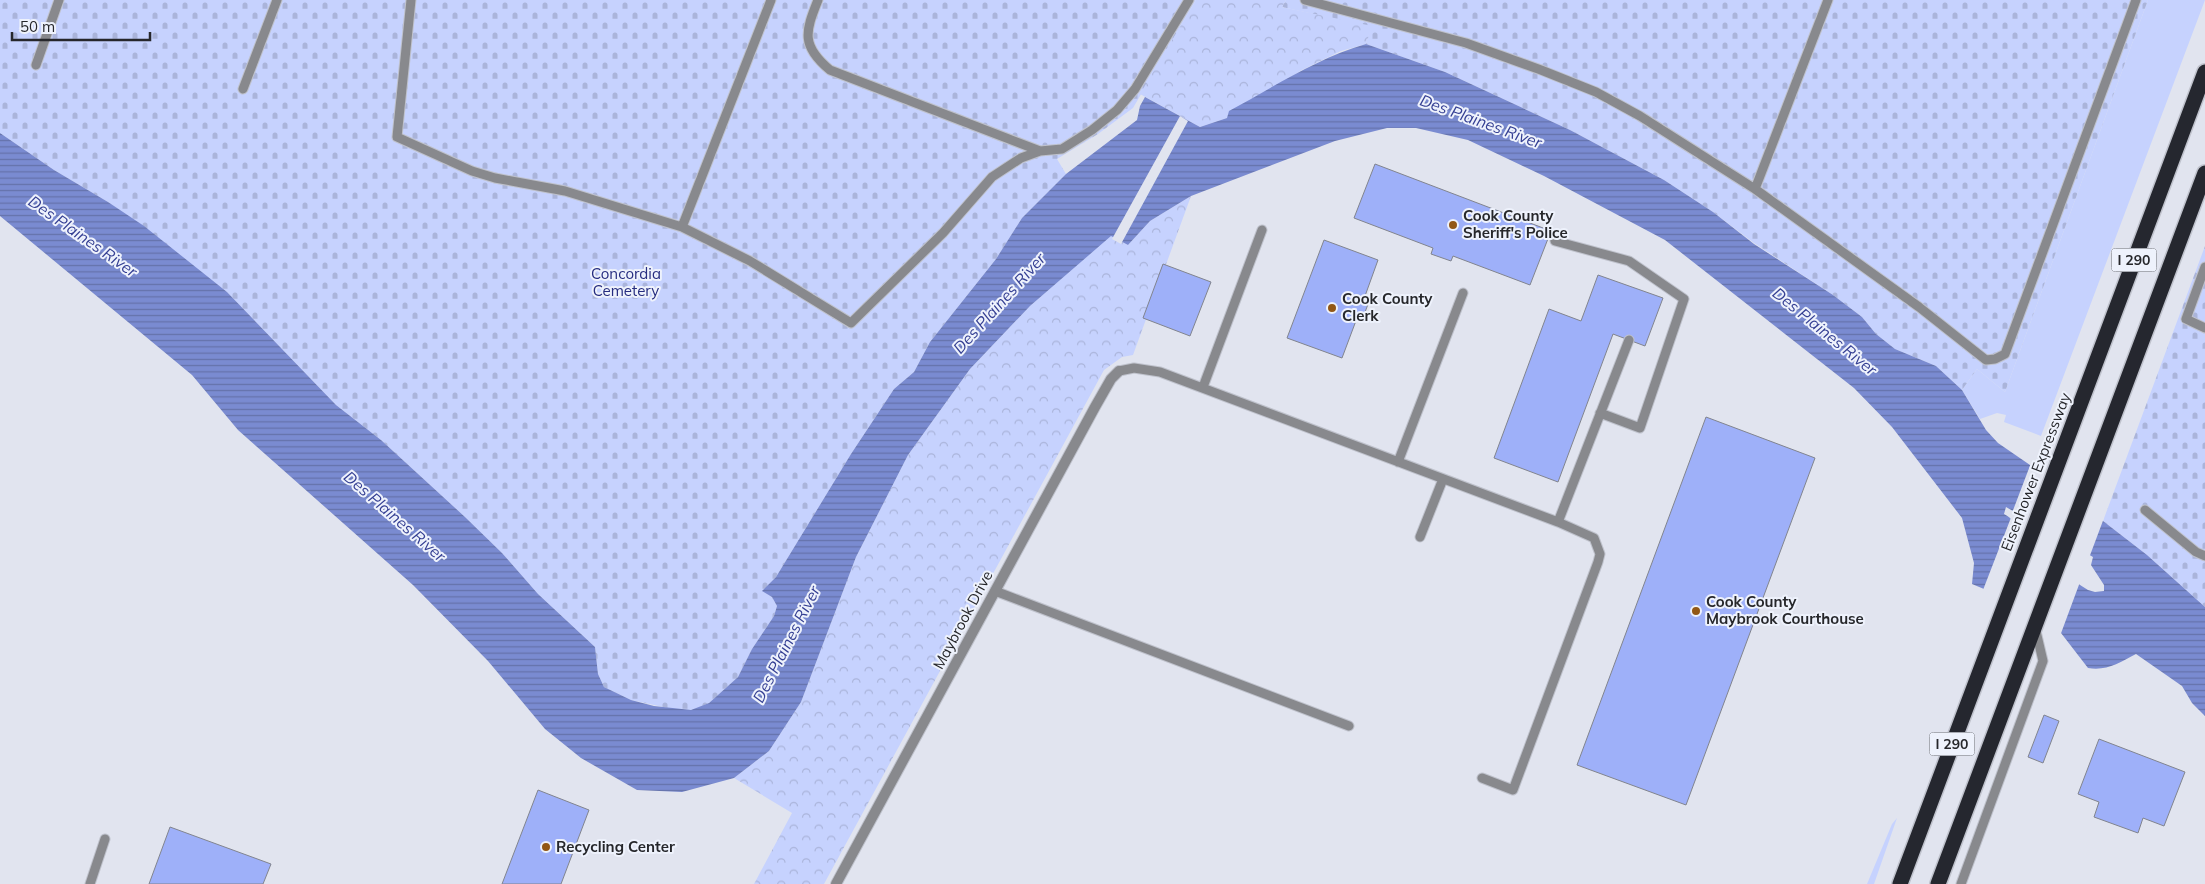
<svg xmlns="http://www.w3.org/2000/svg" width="2205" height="884" viewBox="0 0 2205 884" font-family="Mulish,sans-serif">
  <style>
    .grass { fill: #c6d2fe }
    .cemetery { fill: url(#cemetery-stones) }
    .park { fill: url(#park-crowns) }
    .water { fill: url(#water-rules); fill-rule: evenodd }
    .pier { fill: #e1e4ef }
    .building { fill: #9eb0f9; stroke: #81848e }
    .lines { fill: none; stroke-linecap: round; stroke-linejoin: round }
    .service-casing { stroke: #bfc2cc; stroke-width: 11 }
    .tertiary-casing { stroke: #bfc2cc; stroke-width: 12 }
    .motorway-casing { stroke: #bfc2cc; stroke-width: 18 }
    .service { stroke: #88898d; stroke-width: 9 }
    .tertiary { stroke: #88898d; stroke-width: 10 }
    .motorway { stroke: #25272f; stroke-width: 15 }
    .poi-dot { fill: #925715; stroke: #eef2fc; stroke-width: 2 }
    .labels { text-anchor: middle; stroke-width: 4; stroke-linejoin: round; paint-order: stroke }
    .shield { fill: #eef2fc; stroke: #62646a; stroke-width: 1 }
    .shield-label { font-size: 14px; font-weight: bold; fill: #26272b }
    .poi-label { font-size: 15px; font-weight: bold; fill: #26272b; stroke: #eef2fc; text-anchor: start }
    .park-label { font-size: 15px; fill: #262d80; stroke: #eef2fc }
    .street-label { font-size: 15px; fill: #26272b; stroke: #eef2fc }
    .water-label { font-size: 16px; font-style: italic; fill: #343f93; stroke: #eef2fc }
  </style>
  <defs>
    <pattern id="cemetery-stones" width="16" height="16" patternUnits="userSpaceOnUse" patternTransform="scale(1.25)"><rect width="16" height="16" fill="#c6d2fe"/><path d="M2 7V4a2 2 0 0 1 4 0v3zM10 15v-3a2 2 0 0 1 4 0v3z" fill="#aab4da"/></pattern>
    <pattern id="park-crowns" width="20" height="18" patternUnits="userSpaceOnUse" patternTransform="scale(1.25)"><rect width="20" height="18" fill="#c6d2fe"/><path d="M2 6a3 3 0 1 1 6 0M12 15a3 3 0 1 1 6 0" fill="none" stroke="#aab4da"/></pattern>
    <pattern id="water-rules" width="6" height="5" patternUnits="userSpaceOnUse" patternTransform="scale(1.25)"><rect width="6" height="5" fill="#7a8bd1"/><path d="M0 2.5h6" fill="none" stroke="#6472aa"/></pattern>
  </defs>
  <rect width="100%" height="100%" fill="#e1e4ef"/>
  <!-- grass -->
  <path class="grass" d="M2148 0H2205L2041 436 2004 422 2006 415 1997 413 1980 419 1962 390 1977 369 2005 392Z
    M1897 818 1874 884H1867L1892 824Z"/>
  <!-- cemetery -->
  <path class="cemetery" d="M0 0H1196L1133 108 1098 134 1057 159 1066 174 1022 218 996 259 930 342 914 372 894 389 851 454 776 577 763 591 772 597 777 606 774 616 752 649 738 677 709 703 691 711 677 710 631 700 604 687 598 674 595 647 538 594 502 553 465 517 381 440 336 405 227 292 108 202 54 170 0 133Z
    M1286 0H2148L2005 392 1977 369 1962 390 1936 366 1895 349 1876 334 1862 317 1833 295 1754 243 1713 212 1664 180 1570 130 1445 72 1366 44 1371 27 1282 7Z
    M2205 246V607L2147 555 2103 521Z"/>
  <!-- park -->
  <path class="park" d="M1196 0H1286L1282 7 1372 26 1366 44 1341 51 1302 70 1227 118 1200 127 1140 94Z
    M1191 196 1133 355 1122 357 1104 370 824 884H754L792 813 734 778 769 751 801 702 856 557 908 455 970 369 1030 306 1111 235 1128 245 1150 221Z"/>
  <!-- water -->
  <path class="water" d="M1366 44 1445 72 1570 130 1664 180 1713 212 1754 244 1833 295 1862 317 1876 334 1895 349 1936 366 1962 390 1986 430 1998 443 2084 502 2103 521 2147 555 2205 607V716L2192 703 2182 686 2136 654C2119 663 2107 671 2088 668L2061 633 1984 589 1972 584 1974 563 1962 518 1892 427 1854 388 1665 240 1544 176 1468 140 1416 128H1387L1335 141 1191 196 1150 221 1128 245 1111 236 1030 306 970 369 908 455 856 557 801 702 769 751 734 778 682 792 637 790 581 758 545 729 488 661 413 585 238 430 192 375 0 216V133L54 170 108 202 144 226 227 292 336 405 381 440 465 517 502 553 538 594 595 647 598 674 604 687 631 700 654 706 691 710 709 703 738 677 752 649 774 616 777 606 772 597 762 591 776 577 851 454 894 389 914 372 930 342 996 259 1022 218 1066 174 1137 120 1140 106 1145 97 1200 127 1227 118 1229 111C1274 87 1317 58 1366 44ZM2006 507 2093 557 2091 565 2104 585V591L2095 592 2088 590C2065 575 2044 561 2025 542 2015 531 2019 522 2004 514Z"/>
  <!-- pier -->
  <path class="pier" d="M1180 116 1188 121 1121 244 1112 239Z
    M2031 463 2086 500 2104 518 2089 558 2012 513Z
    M2012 515 2016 518 2025 538 2051 563 2080 582 2060 636 1983 590Z"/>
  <!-- building -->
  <path class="building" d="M1375 164 1551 231 1530 285 1453 256 1451 261 1431 254 1433 248 1354 218Z
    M1324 240 1378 260 1365 296 1370 299 1362 320 1357 318 1342 358 1287 338Z
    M1163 264 1211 282 1190 336 1143 318Z
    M1598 275 1663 298 1645 346 1613 334 1558 482 1494 458 1549 309 1581 321Z
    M1706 417 1815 458 1686 805 1577 765Z
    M2044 715 2059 721 2043 763 2028 757Z
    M2099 739 2185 772 2164 826 2143 818 2138 833 2094 817 2099 802 2078 794Z
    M538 790 589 810 561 884H502Z
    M170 827 271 864 263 884H149Z"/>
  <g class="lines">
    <defs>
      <path id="service" d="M411 0 397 137 472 171 495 178 565 191 682 227 750 261 851 323 943 233 992 177 1021 158 1040 151 1062 149 1092 130 1117 110 1135 89 1189 0
        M818 0C805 32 801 46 830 70L1040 151
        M1305 0 1466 43 1541 70 1596 92 1640 116 1755 189 1919 307 1986 360 1995 359 2005 354 2136 0
        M36 65 59 0
        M243 89 277 0
        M1755 189 1828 0
        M682 227 771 0
        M1555 241 1629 261 1684 299 1640 428 1600 413
        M2205 267 2186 319 2205 328
        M1119 371 1134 368 1160 372 1558 522 1594 538 1600 554 1598 562 1513 790 1482 778
        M1203 387 1262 230
        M1398 462 1463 293
        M2145 510 2196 552 2205 556
        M1558 522 1629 340
        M1420 537 1443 479
        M995 591 1349 726
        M90 884 105 839
        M1961 884 2043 661 2035 627"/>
      <path id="tertiary" d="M836 884 1095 407 1111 379 1119 371"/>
      <path id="motorway" d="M1900 884 2205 72
        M1938 884 2205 173"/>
    </defs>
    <!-- service casing -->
    <use href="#service" class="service-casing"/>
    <!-- tertiary casing -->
    <use href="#tertiary" class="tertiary-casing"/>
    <!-- motorway casing -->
    <use href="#motorway" class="motorway-casing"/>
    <!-- service -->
    <use href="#service" class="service"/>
    <!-- tertiary -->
    <use href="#tertiary" class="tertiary"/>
    <!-- motorway -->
    <use href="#motorway" class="motorway"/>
  </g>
  <!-- markers -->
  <g class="poi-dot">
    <circle cx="1453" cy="225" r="5"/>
    <circle cx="1332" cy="308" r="5"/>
    <circle cx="1696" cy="611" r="5"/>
    <circle cx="546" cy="847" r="5"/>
  </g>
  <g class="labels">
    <!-- shield labels -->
    <g class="shield">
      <rect x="2111.5" y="248.5" width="45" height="23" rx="4"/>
      <rect x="1929.5" y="732.5" width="45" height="23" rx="4"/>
    </g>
    <g class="shield-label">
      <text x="2134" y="265">I 290</text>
      <text x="1952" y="749">I 290</text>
    </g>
    <!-- poi labels -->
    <g class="poi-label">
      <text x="1463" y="221">Cook County<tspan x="1463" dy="17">Sheriff's Police</tspan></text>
      <text x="1342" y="304">Cook County<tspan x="1342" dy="17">Clerk</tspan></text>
      <text x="1706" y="607">Cook County<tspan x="1706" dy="17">Maybrook Courthouse</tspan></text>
      <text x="556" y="852">Recycling Center</text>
    </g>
    <!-- park labels -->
    <g class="park-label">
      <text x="626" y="279">Concordia<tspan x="626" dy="17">Cemetery</tspan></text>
    </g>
    <!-- street labels -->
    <g class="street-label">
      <text transform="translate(2036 472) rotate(-69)" y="5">Eisenhower Expressway</text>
      <text transform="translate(963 620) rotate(-62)" y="5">Maybrook Drive</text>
    </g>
    <!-- water labels -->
    <g class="water-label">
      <text transform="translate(1481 121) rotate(20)" y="6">Des Plaines River</text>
      <text transform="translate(83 236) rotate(35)" y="6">Des Plaines River</text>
      <text transform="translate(999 303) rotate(-48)" y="6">Des Plaines River</text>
      <text transform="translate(1825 331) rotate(39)" y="6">Des Plaines River</text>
      <text transform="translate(395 516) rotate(41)" y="6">Des Plaines River</text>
      <text transform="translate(786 644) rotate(-63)" y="6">Des Plaines River</text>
    </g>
  </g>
  <!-- scale -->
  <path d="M12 32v8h138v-8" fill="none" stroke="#26272b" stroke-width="2.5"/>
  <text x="20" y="32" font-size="15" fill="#26272b" stroke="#eef2fc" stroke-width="4" paint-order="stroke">50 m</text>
</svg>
